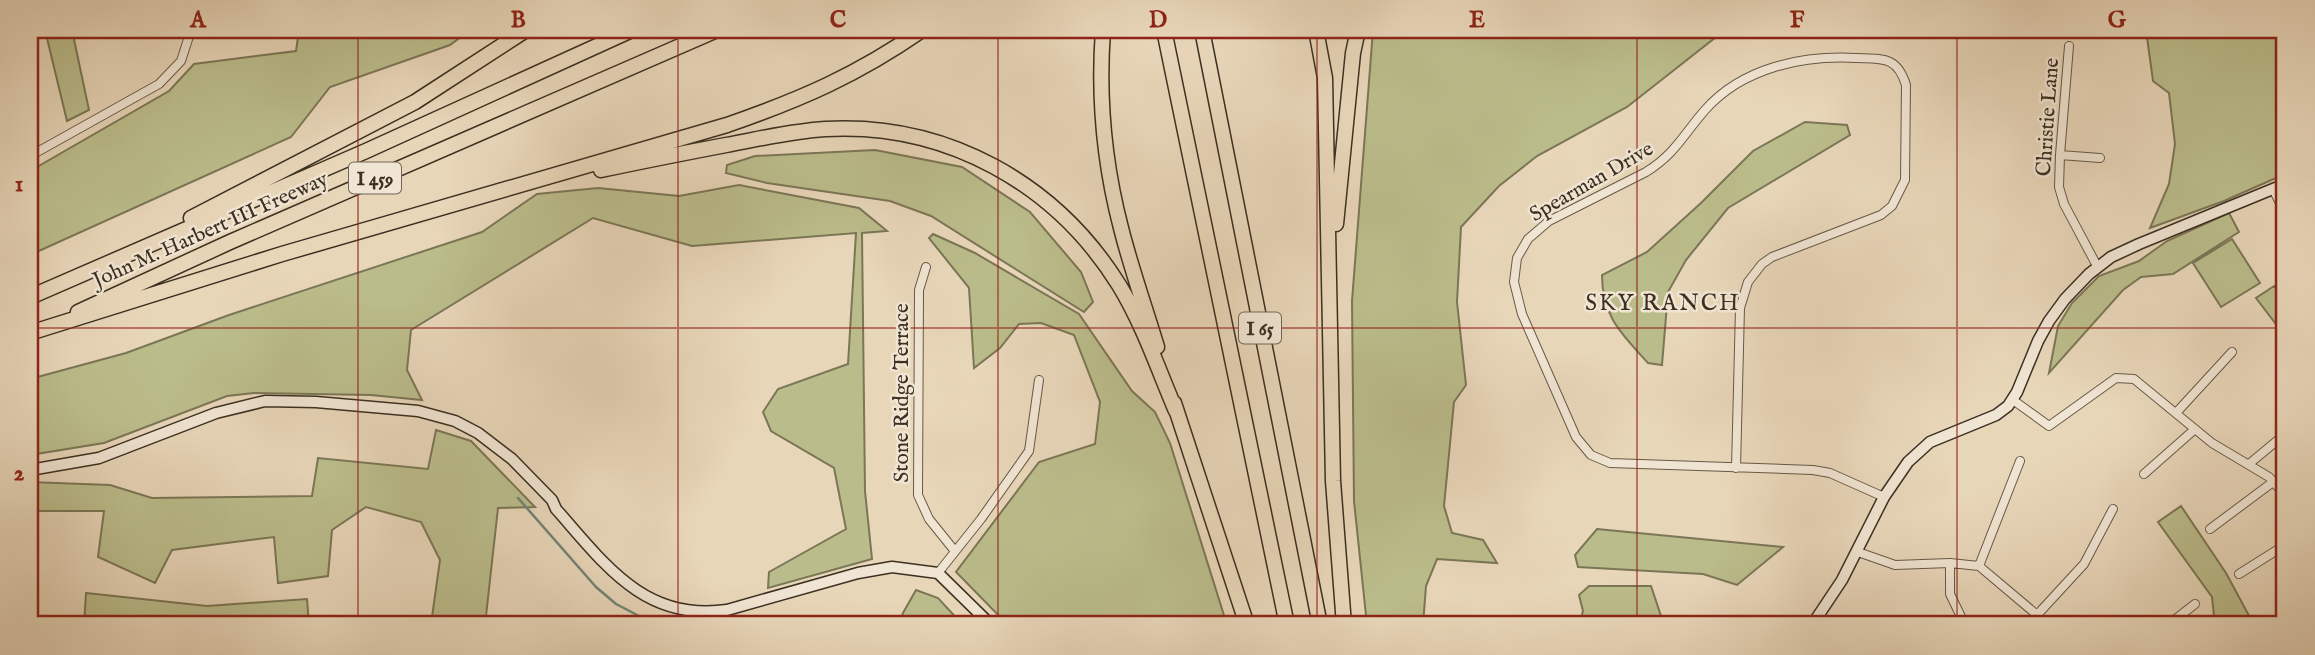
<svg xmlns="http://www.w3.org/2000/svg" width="2315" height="655" viewBox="0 0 2315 655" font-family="'IM FELL English',serif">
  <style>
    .green { fill: #bbbc8b; stroke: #7b7656; stroke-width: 2 }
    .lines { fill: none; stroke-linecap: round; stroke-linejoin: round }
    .stream { stroke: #728276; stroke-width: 2.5 }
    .street-casing { stroke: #665a47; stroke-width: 10 }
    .secondary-casing { stroke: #3b3021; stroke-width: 13 }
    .highway-casing { stroke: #3b3021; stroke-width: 17 }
    .street { stroke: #f0e4d2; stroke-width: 8 }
    .secondary { stroke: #f0e4d2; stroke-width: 10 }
    .highway { stroke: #e8d6b9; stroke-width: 14 }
    .grid { fill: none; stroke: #8f2418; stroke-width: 2; stroke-opacity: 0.55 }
    .labels { text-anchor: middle; stroke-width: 5; stroke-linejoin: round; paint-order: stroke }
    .shield { fill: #f0e4d2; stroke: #716656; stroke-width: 2 }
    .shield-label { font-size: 19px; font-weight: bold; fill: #3b3021 }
    .street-label { font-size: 21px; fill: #3b3021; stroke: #f0e4d2 }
    .neighbourhood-label { font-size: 23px; letter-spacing: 2px; fill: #3b3021; stroke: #f0e4d2 }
    .neatline { fill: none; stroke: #8f2418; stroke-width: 2.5 }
    .grid-label { font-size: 23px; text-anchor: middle; font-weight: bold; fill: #8f2418 }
  </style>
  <rect width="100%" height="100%" fill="#e8d6b9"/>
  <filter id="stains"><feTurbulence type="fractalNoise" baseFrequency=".00286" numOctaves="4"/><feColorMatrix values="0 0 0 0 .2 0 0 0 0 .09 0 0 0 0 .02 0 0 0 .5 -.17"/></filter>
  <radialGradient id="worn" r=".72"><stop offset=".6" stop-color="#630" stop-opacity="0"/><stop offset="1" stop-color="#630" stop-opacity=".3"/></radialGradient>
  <!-- green -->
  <path class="green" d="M45 30H72L89 110 67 121Z
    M299 30H470L450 45 330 87 291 137 30 255V171L169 91 194 64 296 51Z
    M1373 30H1725L1627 107 1537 156 1499 186 1461 227 1457 302 1466 385 1454 402 1444 506 1452 533 1483 540 1497 563 1437 559 1426 586 1423 625H1367L1354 501 1352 301Z
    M2146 30H2281L2285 61V174L2224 201 2150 228 2169 184 2175 144 2169 93 2153 81Z
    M1805 122 1847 125 1850 135 1728 208 1686 260 1668 292 1662 365 1648 363C1622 334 1602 317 1602 275L1647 252 1701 203 1753 151Z
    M875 150 962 167 1030 212 1081 272 1093 302 1084 312 931 216 890 201 767 183 726 173 727 165 755 156Z
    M739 185 859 208 887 231 862 233 865 491 872 559 768 588 769 572 846 529 834 468 771 431 763 412 778 389 848 364 856 233 692 246 593 218 411 330 407 370 422 400 371 395 254 393 227 396 104 443 30 455V379L126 353 229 315 482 232 537 194 598 188 679 196Z
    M2229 213 2239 232 2173 274 2141 277 2123 290 2049 373 2058 326 2072 303 2099 276 2139 261 2167 241Z
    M933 234 975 253 1079 314 1132 391 1155 412 1170 443 1227 625H1008L956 572 1039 462 1095 444 1100 402 1074 335 1041 323 1019 324 1000 348 974 368 969 288 929 238Z
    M2232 239 2260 283 2221 307 2193 263Z
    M2274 286 2285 300V336L2256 298Z
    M436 430 471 441 535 507 498 508 485 625 431 624 440 560 421 522 366 507 332 530 328 576 278 583 274 537 172 550 155 583 98 557 104 511H30V482L110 485 152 498 312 496 318 458 428 469Z
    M2181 506 2226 573 2254 625H2215L2212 597 2158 522Z
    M1597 529 1783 547 1737 585 1703 574 1578 567 1575 555Z
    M1589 586H1651L1664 625H1579L1583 611 1579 595Z
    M916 590 938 598 963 625H899L903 613Z
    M86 593 207 606 307 599 309 625H84Z"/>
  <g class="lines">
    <!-- stream -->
    <path class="stream" d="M518 498 596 587 616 604 641 617 649 625"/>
    <defs>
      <path id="street" d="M2069 46 2060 155 2059 187 2064 204 2097 266
        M2060 155 2100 158
        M30 156 159 84 181 61 191 30
        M2273 189 2285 213
        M926 267 919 290 918 495 929 519 954 550
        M2013 400 2049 426 2116 378 2134 379 2212 443 2269 477 2285 495
        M2176 413 2232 352
        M2249 464 2285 434
        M1736 468 1740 308 1748 282 1762 264 1772 257 1881 215 1892 206 1905 180 1906 85C1897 56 1883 59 1856 58 1802 55 1742 68 1705 110 1683 135 1676 153 1646 172L1549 221 1528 239 1517 258 1514 282 1522 314 1576 437 1591 455 1610 463 1813 470 1830 473 1884 497
        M2144 474 2195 429
        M2210 529 2273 482
        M1858 552 1895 565 1950 563 1979 566 2049 625
        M1950 563V594L1965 625
        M1979 566 2020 461
        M938 573 981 519 1029 451 1039 380
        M2239 574 2285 545
        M2037 615 2084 564 2113 509
        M2168 625 2195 604"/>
      <path id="secondary" d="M30 470 99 458 216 413 265 401 316 402 418 411 455 421 478 433 512 459 552 500 556 509C604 563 644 622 727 610L858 573 892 567 938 573 991 625
        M1812 625 1842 580 1884 497 1908 462 1930 442 1996 415 2008 406 2017 392 2038 341 2049 321 2065 299 2089 274 2111 257 2139 244 2285 184"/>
      <path id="highway" d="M1103 30C1098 97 1104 163 1121 228 1131 268 1145 307 1157 347
        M1164 30 1287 625
        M1202 30 1320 625
        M1316 30 1325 78 1333 481 1344 625
        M601 170C643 161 684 153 726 145 759 139 792 131 825 129 947 122 1056 184 1119 285 1143 324 1158 369 1176 411
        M191 218 415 102 526 30
        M1336 224 1353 53 1358 30
        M30 297 366 151 632 30
        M78 312 230 242 717 30
        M36 331 282 254 727 125C802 99 857 75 922 30
        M1174 403 1247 625"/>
    </defs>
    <!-- street casing -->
    <use href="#street" class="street-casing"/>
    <!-- secondary casing -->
    <use href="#secondary" class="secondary-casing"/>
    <!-- highway casing -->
    <use href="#highway" class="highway-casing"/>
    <!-- street -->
    <use href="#street" class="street"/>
    <!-- secondary -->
    <use href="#secondary" class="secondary"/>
    <!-- highway -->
    <use href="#highway" class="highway"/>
  </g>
  <!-- grid -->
  <path class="grid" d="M358 30V625M678 30V625M998 30V625M1317 30V625M1637 30V625M1957 30V625M30 328H2285"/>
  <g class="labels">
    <!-- shield labels -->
    <g class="shield">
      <rect x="349" y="162.5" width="52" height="31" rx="5"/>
      <rect x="1239" y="312.5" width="42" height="31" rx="5"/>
    </g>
    <g class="shield-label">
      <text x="375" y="185">I 459</text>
      <text x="1260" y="335">I 65</text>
    </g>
    <!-- street labels -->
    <g class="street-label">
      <text transform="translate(2047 117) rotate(-86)" y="7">Christie Lane</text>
      <text transform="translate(1591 181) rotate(-30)" y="7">Spearman Drive</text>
      <text transform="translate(210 229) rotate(-24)" y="7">John M. Harbert III Freeway</text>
      <text transform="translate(901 393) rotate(-90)" y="7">Stone Ridge Terrace</text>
    </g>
    <!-- neighbourhood labels -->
    <g class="neighbourhood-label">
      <text x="1663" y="310">SKY RANCH</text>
    </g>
  </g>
  <!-- margin -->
  <rect width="2315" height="655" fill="none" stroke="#e8d6b9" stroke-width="77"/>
  <rect x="38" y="38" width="2238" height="578" class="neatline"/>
  <g class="grid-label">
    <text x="198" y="27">A</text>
    <text x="518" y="27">B</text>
    <text x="838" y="27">C</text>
    <text x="1158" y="27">D</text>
    <text x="1477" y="27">E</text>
    <text x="1797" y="27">F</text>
    <text x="2117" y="27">G</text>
    <text x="19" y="191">1</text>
    <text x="19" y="480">2</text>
  </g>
  <rect width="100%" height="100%" filter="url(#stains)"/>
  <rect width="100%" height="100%" fill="url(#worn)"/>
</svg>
